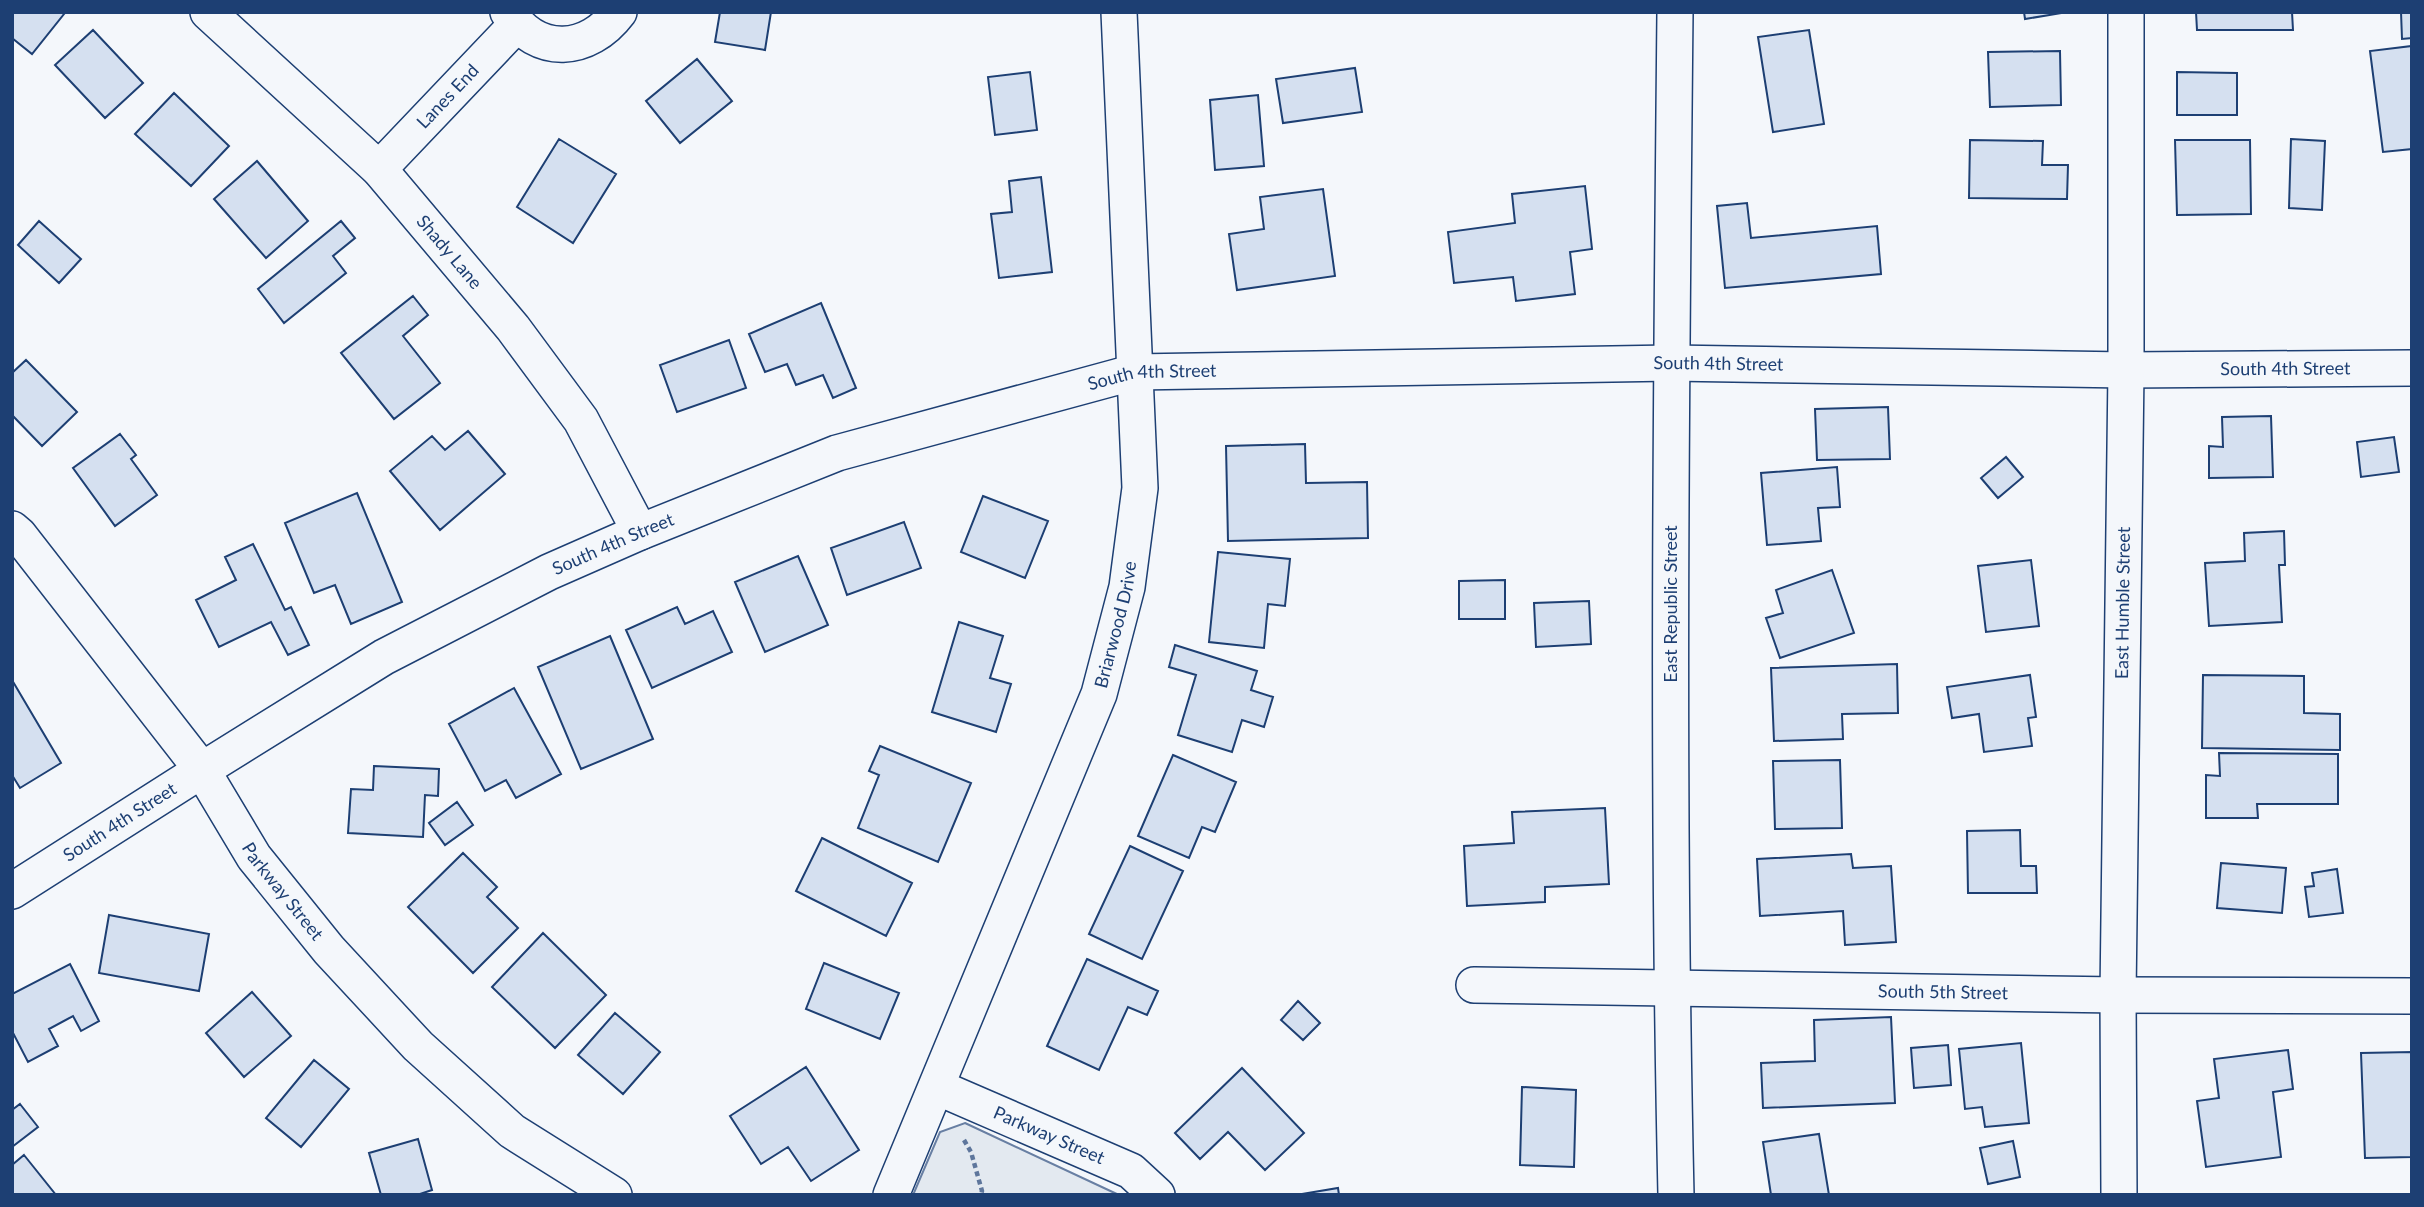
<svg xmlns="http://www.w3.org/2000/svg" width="2424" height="1207" viewBox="0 0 2424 1207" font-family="Lato,sans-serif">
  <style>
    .green { fill: #e3e9f0; stroke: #687fa3; stroke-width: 2 }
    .building { fill: #d5e0f0; stroke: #1d3f73; stroke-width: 2 }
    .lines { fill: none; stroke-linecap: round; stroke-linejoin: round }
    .street-casing { stroke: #1d3f73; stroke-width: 38 }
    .path { stroke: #5e769c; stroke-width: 4.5; stroke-dasharray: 5 3.5; stroke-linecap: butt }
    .street { stroke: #f4f7fb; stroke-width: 35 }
    .labels { text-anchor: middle; stroke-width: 5; stroke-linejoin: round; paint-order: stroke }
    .street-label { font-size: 18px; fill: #1d3f73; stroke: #f4f7fb }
  </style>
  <rect width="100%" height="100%" fill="#f4f7fb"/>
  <!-- green -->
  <path class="green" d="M965 1123 1119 1195H913L940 1132Z"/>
  <!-- building -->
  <path class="building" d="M12 12H61L64 14 32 54 12 38Z
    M720 12H771L765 50 715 42Z
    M2024 12H2062V13L2025 19Z
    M2196 12H2292L2293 30H2197Z
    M2401 12H2412V38L2402 39Z
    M93 30 143 83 105 118 55 65Z
    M1809 30 1824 124 1773 132 1758 37Z
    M2412 46V149L2383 152 2370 51Z
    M2060 51 2061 105 1990 107 1988 52Z
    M697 59 732 101 680 143 646 101Z
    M1355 68 1362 112 1283 123 1276 79Z
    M1030 72 1037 130 995 135 988 77Z
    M2177 72 2237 73V115H2177Z
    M174 93 229 146 191 186 135 134Z
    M1258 95 1264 166 1215 170 1210 100Z
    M559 139 616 174 573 243 517 207Z
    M2291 139 2325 141 2322 210 2289 208Z
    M1970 140 2043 141 2042 165H2068L2067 199 1969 198Z
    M2175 140H2250L2251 214 2177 215Z
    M257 161 308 221 266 258 214 199Z
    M1041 177 1052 272 999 278 991 214 1012 212 1009 181Z
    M1585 186 1592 249 1570 252 1575 294 1516 301 1513 277 1454 283 1448 232 1515 223 1512 194Z
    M1323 189 1335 276 1237 290 1229 234 1264 229 1260 197Z
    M1747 203 1751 238 1877 226 1881 274 1725 288 1717 206Z
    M39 221 81 259 59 283 18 245Z
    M341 221 355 238 333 256 346 273 284 323 258 289Z
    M413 296 428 315 403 336 440 383 394 419 341 353Z
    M821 303 856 388 833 398 823 375 796 385 787 364 765 372 749 334Z
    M729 340 746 388 677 412 660 365Z
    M26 360 77 412 42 446 12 415V373Z
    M1888 407 1890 459 1817 460 1815 409Z
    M2271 416 2273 477 2209 478V446L2223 447 2222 417Z
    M468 431 505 474 440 530 390 471 432 436 445 450Z
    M120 434 136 455 131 459 157 495 115 526 73 468Z
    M2394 437 2399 472 2361 477 2357 442Z
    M1305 444 1306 483 1367 482 1368 538 1228 541 1226 446Z
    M2006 457 2023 477 1998 498 1981 478Z
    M1837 467 1840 507 1818 508 1821 541 1767 545 1761 473Z
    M357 493 402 602 351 624 335 585 314 593 285 523Z
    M983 496 1048 521 1025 578 961 552Z
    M904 522 921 568 847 595 831 548Z
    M2284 531 2285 565H2279L2282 622 2209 626 2205 563 2245 561 2244 533Z
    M253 544 285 610 291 607 309 645 288 655 271 622 219 647 196 600 236 580 225 557Z
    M1218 552 1290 559 1285 606 1268 604 1264 648 1209 642Z
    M798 556 828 625 765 652 735 582Z
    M2031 560 2039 626 1986 632 1978 566Z
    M1832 570 1854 633 1780 658 1766 618 1783 613 1776 590Z
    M1505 580V619H1459V581Z
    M1589 601 1591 644 1536 647 1534 603Z
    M677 607 685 624 713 611 732 652 652 688 626 630Z
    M959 622 1003 636 990 678 1011 684 996 732 932 712Z
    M610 636 653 739 581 769 538 667Z
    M1175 645 1257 671 1251 690 1273 697 1264 727 1242 720 1232 752 1178 735 1196 675 1169 667Z
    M1897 664 1898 713 1842 714 1843 739 1774 741 1771 668Z
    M2030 675 2036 717 2028 718 2032 746 1984 752 1979 714 1952 718 1947 687Z
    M2203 675 2304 676V713L2340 714V750L2202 748Z
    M12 680 61 763 20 788 12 775Z
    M514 688 561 774 516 798 506 780 485 791 449 724Z
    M880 746 971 783 938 862 858 828 879 775 869 771Z
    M2219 753 2338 754V804H2257L2258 818H2206V775L2220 776Z
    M1173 755 1236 782 1215 832 1202 827 1189 858 1138 836Z
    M1840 760 1842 828 1775 829 1773 761Z
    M374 766 439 769 438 796 425 795 423 837 348 833 351 789 373 790Z
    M457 802 473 825 445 845 429 823Z
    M1605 808 1609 884 1545 887V902L1467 906 1464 846 1514 843 1512 812Z
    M2020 830 2021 866H2036L2037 893H1968L1967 831Z
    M822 838 912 883 886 936 796 891Z
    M1130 846 1183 871 1142 959 1089 934Z
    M463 853 497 887 487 897 518 928 473 973 408 907Z
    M1851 854 1853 868 1891 866 1896 942 1845 945 1843 911 1760 916 1757 859Z
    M2221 863 2286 868 2282 913 2217 908Z
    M2337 869 2343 913 2309 917 2305 887 2314 886 2312 873Z
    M109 915 209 934 199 991 99 973Z
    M543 933 606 995 555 1048 492 987Z
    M1087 959 1158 991 1147 1015 1128 1007 1099 1070 1047 1046Z
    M824 963 899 993 880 1039 806 1009Z
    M70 964 99 1021 81 1031 73 1016 49 1029 58 1046 28 1062 12 1031V994Z
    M252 992 291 1036 244 1077 206 1033Z
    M1298 1001 1320 1023 1303 1040 1281 1020Z
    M615 1013 660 1052 623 1094 578 1055Z
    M1891 1017 1895 1103 1763 1108 1761 1063 1815 1061 1814 1020Z
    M2021 1043 2029 1123 1985 1127 1982 1107 1965 1109 1959 1049Z
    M1948 1045 1951 1085 1914 1088 1911 1048Z
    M2288 1050 2293 1089 2273 1092 2281 1157 2206 1167 2197 1101 2219 1098 2214 1059Z
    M2412 1052V1157L2365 1158 2361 1053Z
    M314 1060 349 1089 301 1147 266 1118Z
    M806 1067 859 1150 811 1181 788 1147 761 1164 730 1116Z
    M1242 1068 1304 1133 1265 1170 1228 1132 1200 1159 1175 1133Z
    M1522 1087 1576 1090 1574 1167 1520 1165Z
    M20 1104 38 1127 12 1147V1110Z
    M1819 1134 1829 1195H1771L1763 1142Z
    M418 1139 432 1190 417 1195H381L369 1153Z
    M2013 1141 2020 1177 1988 1184 1980 1148Z
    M24 1155 56 1195H12V1165Z
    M1338 1188 1339 1195H1296Z"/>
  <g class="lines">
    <defs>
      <g id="street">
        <path id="s1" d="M208 12 379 169 513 328 581 420 640 532"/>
        <path d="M508 12C538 57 588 53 619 12"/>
        <path d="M1675 12C1671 406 1667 801 1676 1195"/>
        <path id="s2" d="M379 169 517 24"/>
        <path id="s3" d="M12 529 19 535 202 770 254 857 329 950 418 1046 512 1131 614 1195"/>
        <path id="s4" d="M12 891 202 770 384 657 549 572 640 532 837 453 1135 372 1671 363 2126 370 2412 368"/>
        <path id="s5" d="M1474 985 2118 995 2412 996"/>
        <path id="s6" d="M937 1087 1131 1171 1157 1195"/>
        <path id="s7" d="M891 1195 1099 694 1127 587 1140 488 1119 12"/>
        <path id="s8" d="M2119 1195 2118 995 2126 370V12"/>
      </g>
    </defs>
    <!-- street casing -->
    <use href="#street" class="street-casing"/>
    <!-- path -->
    <path class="path" d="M964 1140 971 1152 982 1191 981 1195"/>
    <!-- street -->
    <use href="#street" class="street"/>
  </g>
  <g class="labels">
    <!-- street labels -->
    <g class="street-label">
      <text dy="6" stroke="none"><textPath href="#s2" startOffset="100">Lanes End</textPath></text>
      <text dy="6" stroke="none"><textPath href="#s1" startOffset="341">Shady Lane</textPath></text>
      <text dy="6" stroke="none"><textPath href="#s4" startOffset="1829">South 4th Street</textPath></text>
      <text dy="6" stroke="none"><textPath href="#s4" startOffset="2396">South 4th Street</textPath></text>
      <text dy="6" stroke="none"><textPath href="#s4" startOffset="1262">South 4th Street</textPath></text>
      <text dy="6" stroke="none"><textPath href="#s4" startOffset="695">South 4th Street</textPath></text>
      <text transform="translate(1671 604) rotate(-90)" y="6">East Republic Street</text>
      <text dy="6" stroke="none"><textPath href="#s8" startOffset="592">East Humble Street</textPath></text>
      <text dy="6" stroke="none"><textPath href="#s7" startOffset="614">Briarwood Drive</textPath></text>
      <text dy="6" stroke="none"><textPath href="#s4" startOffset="128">South 4th Street</textPath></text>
      <text dy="6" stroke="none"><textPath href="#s3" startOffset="453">Parkway Street</textPath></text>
      <text dy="6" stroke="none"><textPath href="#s5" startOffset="469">South 5th Street</textPath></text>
      <text dy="6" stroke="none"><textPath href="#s6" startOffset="122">Parkway Street</textPath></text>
    </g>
  </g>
  <!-- border -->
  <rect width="2424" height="1207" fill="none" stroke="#1d3f73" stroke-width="28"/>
</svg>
